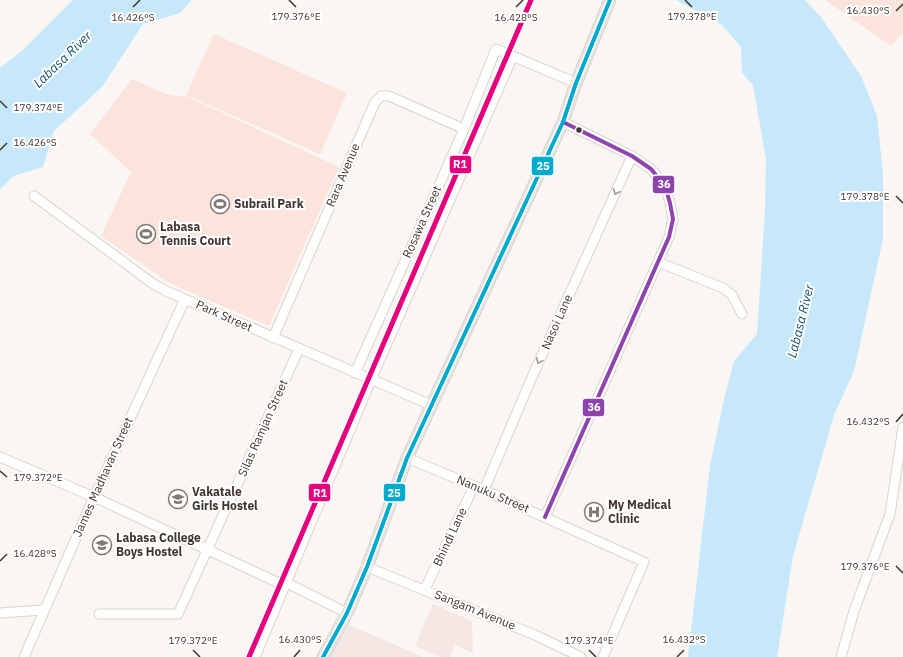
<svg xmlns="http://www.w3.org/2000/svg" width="903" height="657" viewBox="0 0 903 657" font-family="'IBM Plex Sans',sans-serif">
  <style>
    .built { fill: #f5e8e4 }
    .green { fill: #fbe4db }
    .water { fill: #c6e8fa }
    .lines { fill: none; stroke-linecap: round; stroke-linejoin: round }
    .minor-casing { stroke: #dad3cf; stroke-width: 11 }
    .major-casing { stroke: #d7d3d1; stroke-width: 13 }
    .minor { stroke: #fefefd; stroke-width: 9 }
    .major { stroke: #eae4e1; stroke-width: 11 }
    .bus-1-casing { stroke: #fff; stroke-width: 7 }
    .bus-2-casing { stroke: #fff; stroke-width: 7 }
    .bus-1 { stroke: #8e44ad; stroke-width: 4 }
    .bus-2 { stroke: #00a9ce; stroke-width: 4 }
    .rail-1-casing { stroke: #fff; stroke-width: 8 }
    .rail-1 { stroke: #e5007d; stroke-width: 5 }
    .oneway { stroke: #a09996 }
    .ticks { fill: none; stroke: #41342f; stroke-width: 1.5 }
    .bus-dot { fill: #41342f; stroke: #fff; stroke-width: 1.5 }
    .labels { text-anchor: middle; stroke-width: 4; stroke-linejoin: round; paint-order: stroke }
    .street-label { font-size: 12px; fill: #41342f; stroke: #fff }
    .poi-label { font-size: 12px; font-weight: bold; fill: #41342f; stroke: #fff; text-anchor: start }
    .water-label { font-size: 13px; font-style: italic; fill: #13516c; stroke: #fff }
    .ticks-label { font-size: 10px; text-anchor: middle; fill: #41342f; stroke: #fff; stroke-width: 4; stroke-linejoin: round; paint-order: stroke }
    .line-badge { stroke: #fff; stroke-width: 1.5 }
    .badge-label { font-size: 11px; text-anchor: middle; font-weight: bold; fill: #fff }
  </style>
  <rect width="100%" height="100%" fill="#faf6f4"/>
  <!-- built -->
  <path class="built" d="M433 604 472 621 473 653 455 645 450 657H441L415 646Z
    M345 623 423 657H330Z"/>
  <!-- green -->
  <path class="green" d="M825 0H903V32L891 46Z
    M214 34 347 93 320 154 186 95Z
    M132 79C145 84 171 100 184 95L339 167 269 326 171 284 101 236 131 172 90 134Z"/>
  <!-- water -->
  <path class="water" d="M73 0H192L180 13 143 24 102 87 54 131 43 167 13 176 0 189V68L23 50Z
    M676 0H805L821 17 861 76 877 116 883 174V239L854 371 834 415 793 556 777 657H688L710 466 724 399 734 361 757 334 765 211 766 159 753 85 742 73 741 47 722 25Z"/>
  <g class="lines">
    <defs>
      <path id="minor" d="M34 196 152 283 166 291 431 405
        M658 262 723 288 732 295 742 314
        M273 338 375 102 381 96H389L464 129
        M355 373 464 129 496 49 576 83
        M0 457 94 497 281 584 287 583 347 613
        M407 458 484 490 644 562 603 657
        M484 490 532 377 632 156
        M545 517 669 237 673 219 670 203 665 186 651 169 632 156 563 122
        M367 567 535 635 581 657
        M425 589 474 486
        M0 613 43 610
        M99 614H178L299 349
        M24 657 94 497 185 299
        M255 657 371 380 513 56
        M841 657 854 611 890 514 903 427"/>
      <path id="major" d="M323 657 347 613 367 567 407 458 563 122 576 83 610 0"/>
    </defs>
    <!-- minor casing -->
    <use href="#minor" class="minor-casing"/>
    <!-- major casing -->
    <use href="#major" class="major-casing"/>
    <!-- minor -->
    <use href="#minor" class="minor"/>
    <!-- major -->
    <use href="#major" class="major"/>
    <defs>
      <path id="bus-1" d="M545 517 669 237 673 219 670 203 665 186 651 169 632 156 563 122"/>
      <path id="bus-2" d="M323 657 347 613 367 567 407 458 563 122 576 83 610 0"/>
    </defs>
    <!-- bus-1 casing -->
    <use href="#bus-1" class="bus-1-casing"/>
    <!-- bus-2 casing -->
    <use href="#bus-2" class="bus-2-casing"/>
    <!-- bus-1 -->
    <use href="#bus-1" class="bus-1"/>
    <!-- bus-2 -->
    <use href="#bus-2" class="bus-2"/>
    <defs>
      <path id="rail-1" d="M249 657 531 0"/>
    </defs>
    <!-- rail-1 casing -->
    <use href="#rail-1" class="rail-1-casing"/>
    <!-- rail-1 -->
    <use href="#rail-1" class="rail-1"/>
  </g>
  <!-- one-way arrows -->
  <defs><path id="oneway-chevron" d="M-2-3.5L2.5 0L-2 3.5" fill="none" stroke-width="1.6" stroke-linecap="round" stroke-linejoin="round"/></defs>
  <g class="oneway">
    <use href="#oneway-chevron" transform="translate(616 192) rotate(114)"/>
    <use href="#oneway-chevron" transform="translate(539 361) rotate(114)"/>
  </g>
  <!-- ticks -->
  <path class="ticks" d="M289 0 296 7M685 0 692 7M133 7 140 0M516 7 523 0M896 11 903 4M0 101 7 108M0 150 7 143M896 196 903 203M896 422 903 414M0 471 7 477M0 561 7 554M896 566 903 573M193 650 200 657M589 650 596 657M294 657 300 650M677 657 684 650"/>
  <!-- icons -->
  <defs>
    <symbol id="stadium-ring" viewBox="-11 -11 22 22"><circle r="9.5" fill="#fff" stroke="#827874" stroke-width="1.5"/><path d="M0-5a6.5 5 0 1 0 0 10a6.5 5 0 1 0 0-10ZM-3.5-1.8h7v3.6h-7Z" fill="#827874"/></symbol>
    <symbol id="university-ring" viewBox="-11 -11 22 22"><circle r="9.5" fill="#fff" stroke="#827874" stroke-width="1.5"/><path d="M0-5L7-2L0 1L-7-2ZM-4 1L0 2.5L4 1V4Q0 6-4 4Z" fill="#827874"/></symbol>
    <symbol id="hospital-ring" viewBox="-11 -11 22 22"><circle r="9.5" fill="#fff" stroke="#827874" stroke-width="1.5"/><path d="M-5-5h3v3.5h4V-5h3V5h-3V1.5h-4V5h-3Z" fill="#827874"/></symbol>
  </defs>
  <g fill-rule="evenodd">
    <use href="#stadium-ring" x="209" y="193" width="22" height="22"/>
    <use href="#stadium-ring" x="135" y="223" width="22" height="22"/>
    <use href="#university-ring" x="167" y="488" width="22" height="22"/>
    <use href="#hospital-ring" x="583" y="501" width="22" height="22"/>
    <use href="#university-ring" x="91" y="534" width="22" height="22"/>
  </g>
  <!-- markers -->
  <circle class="bus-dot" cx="579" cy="130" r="3.5"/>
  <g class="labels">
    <!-- street labels -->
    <g class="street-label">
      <text transform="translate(343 175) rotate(-67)" y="4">Rara Avenue</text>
      <text transform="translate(422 222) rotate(-66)" y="4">Rosawa Street</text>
      <text transform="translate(224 316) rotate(24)" y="4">Park Street</text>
      <text transform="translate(557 322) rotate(-66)" y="4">Nasoi Lane</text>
      <text transform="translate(263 428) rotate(-66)" y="4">Silas Ramjan Street</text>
      <text transform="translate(103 477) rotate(-66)" y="4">James Madhavan Street</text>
      <text transform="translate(493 494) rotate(23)" y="4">Nanuku Street</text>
      <text transform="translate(450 537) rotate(-65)" y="4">Bhindi Lane</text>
      <text transform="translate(475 610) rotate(22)" y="4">Sangam Avenue</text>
    </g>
    <!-- poi labels -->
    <g class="poi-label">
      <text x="234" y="208">Subrail Park</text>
      <text x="160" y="231">Labasa<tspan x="160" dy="14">Tennis Court</tspan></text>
      <text x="192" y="496">Vakatale<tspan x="192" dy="14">Girls Hostel</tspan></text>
      <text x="608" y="509">My Medical<tspan x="608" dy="14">Clinic</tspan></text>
      <text x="116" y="542">Labasa College<tspan x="116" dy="14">Boys Hostel</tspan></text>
    </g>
    <!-- water labels -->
    <g class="water-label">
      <text transform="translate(62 59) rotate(-44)" y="5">Labasa River</text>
      <text transform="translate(800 321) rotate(-76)" y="5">Labasa River</text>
    </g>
  </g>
  <g class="ticks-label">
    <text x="868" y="14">16.430°S</text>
    <text x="296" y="20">179.376°E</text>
    <text x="692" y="20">179.378°E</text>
    <text x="133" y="21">16.426°S</text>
    <text x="516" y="21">16.428°S</text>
    <text x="38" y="111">179.374°E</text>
    <text x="35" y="146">16.426°S</text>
    <text x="865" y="200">179.378°E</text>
    <text x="868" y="425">16.432°S</text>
    <text x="38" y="481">179.372°E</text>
    <text x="35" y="557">16.428°S</text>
    <text x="865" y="570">179.376°E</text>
    <text x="300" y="643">16.430°S</text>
    <text x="684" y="643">16.432°S</text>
    <text x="193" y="644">179.372°E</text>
    <text x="589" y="644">179.374°E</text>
  </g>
  <g class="line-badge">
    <rect x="449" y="155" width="23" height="19" rx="4" fill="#e5007d"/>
    <rect x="531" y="156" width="23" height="20" rx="4" fill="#00a9ce"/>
    <rect x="652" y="175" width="23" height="19" rx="4" fill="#8e44ad"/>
    <rect x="582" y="398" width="23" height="19" rx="4" fill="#8e44ad"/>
    <rect x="383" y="483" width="23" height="19" rx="4" fill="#00a9ce"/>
    <rect x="308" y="483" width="23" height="19" rx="4" fill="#e5007d"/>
  </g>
  <g class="badge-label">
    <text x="460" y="168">R1</text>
    <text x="543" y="170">25</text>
    <text x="664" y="188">36</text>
    <text x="594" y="411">36</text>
    <text x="394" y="497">25</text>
    <text x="320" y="497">R1</text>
  </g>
</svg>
